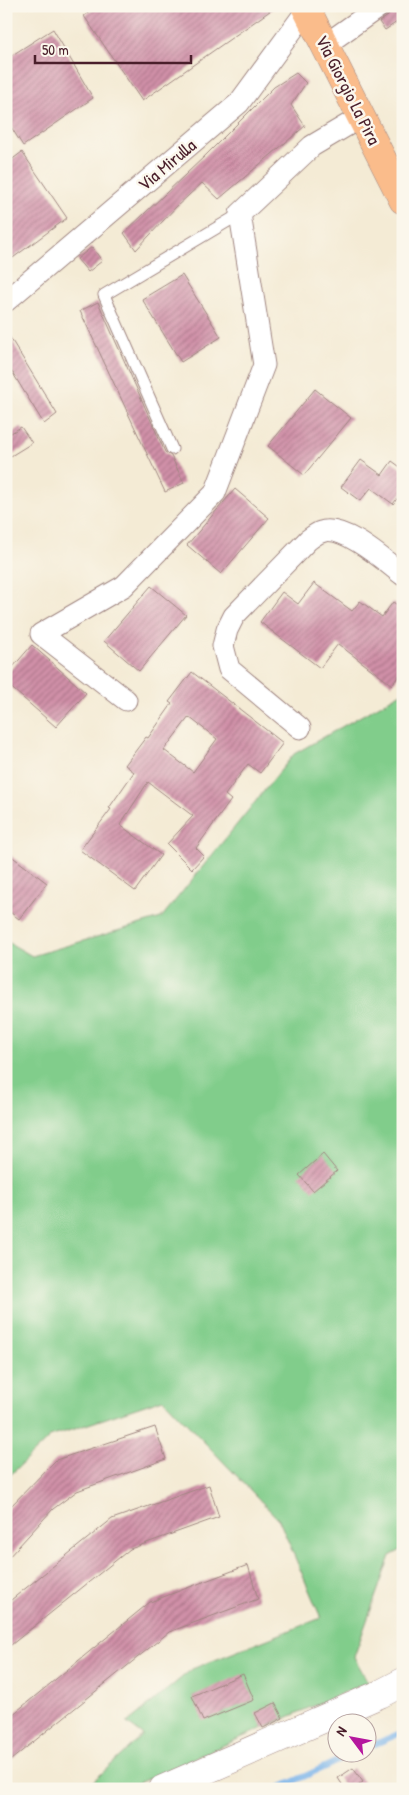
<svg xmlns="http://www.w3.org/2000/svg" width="409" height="1795" viewBox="0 0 409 1795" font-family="'Patrick Hand',sans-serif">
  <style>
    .grass { fill: #81cd8b; stroke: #66765b }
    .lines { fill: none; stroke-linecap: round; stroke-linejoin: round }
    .stream { stroke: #79b3ea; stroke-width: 6 }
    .building { fill: url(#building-hatch); fill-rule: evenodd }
    .service-casing { stroke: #9f8580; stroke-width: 13 }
    .minor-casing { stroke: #9f8580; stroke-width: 23 }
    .tertiary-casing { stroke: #9f8580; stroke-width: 29 }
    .primary-casing { stroke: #9f8580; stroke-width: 29 }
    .service { stroke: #fff; stroke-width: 11 }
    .minor { stroke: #fff; stroke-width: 21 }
    .tertiary { stroke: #fff; stroke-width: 28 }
    .primary { stroke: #fabc8b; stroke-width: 28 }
    .labels { text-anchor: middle; stroke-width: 5; stroke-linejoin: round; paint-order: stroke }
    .street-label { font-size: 18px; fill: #4a1f2b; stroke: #fbf7ec }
  </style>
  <defs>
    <pattern id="building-hatch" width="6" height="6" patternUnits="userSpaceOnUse" patternTransform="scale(1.25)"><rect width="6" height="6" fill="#d090a8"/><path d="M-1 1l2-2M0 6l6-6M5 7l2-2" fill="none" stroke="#ab7589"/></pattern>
  </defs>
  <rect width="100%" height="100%" fill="#fbf7ec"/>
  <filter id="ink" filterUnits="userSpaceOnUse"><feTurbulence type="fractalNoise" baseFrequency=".02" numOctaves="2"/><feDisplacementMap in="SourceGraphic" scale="10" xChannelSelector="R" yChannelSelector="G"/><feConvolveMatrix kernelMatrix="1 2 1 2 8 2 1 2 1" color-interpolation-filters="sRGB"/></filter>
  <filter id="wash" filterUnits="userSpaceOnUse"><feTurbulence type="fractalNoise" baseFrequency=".0096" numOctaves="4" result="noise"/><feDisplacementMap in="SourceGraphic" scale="20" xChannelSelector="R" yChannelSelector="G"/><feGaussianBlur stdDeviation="1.12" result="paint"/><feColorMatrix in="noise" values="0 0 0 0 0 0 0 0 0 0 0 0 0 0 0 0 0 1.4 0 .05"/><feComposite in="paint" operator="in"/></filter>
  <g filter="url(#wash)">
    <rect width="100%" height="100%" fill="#f4ebd5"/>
    <!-- grass -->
    <path class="grass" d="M403 692V1549L390 1556 354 1657 368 1682 124 1789H85L143 1735 127 1723 192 1669 321 1618 279 1520 163 1399 50 1437 6 1479V941L32 956 161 918 294 754Z"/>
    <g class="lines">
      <!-- stream -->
      <path class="stream" d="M366 1748 403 1732
        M277 1789 357 1752"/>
    </g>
    <g id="blocks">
      <!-- building -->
      <path class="building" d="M98 6H277L142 101 84 16Z
        M392 6H403V18L385 30 379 22 388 16 391 12Z
        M53 29 93 98 23 146 6 119V59Z
        M296 73 306 83 291 105 305 126 219 199 202 183 176 207 136 250 124 233 206 155 274 87Z
        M22 152 67 218 6 263V164Z
        M92 247 102 261 88 272 77 259Z
        M182 275 221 337 181 362 142 299Z
        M98 302 165 452 171 456 184 483 165 492 80 311Z
        M6 331 57 414 44 424 6 362Z
        M315 389 351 418 304 475 268 446Z
        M21 427 32 443 6 459V436Z
        M361 460 382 475 392 461 403 469V491L393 504 371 488 360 501 341 487Z
        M235 489 269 518 221 574 187 545Z
        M314 583 352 611 360 601 382 617 393 602 403 609V670L392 685 338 644 320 668 260 622 282 592 298 604Z
        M151 586 186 615 139 671 104 641Z
        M32 645 86 693 56 727 6 683V675Z
        M192 672 283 743 260 773 248 764 225 795 231 800 196 848 204 856 192 869 167 844 193 816 148 782 120 825 161 855 135 891 80 850 111 809 109 808 134 772 125 765 146 737 148 738 172 704 169 702ZM189 717 217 739 193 772 164 750Z
        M6 852 47 883 19 919 6 909Z
        M323 1154 337 1171 313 1191 299 1175Z
        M155 1427 166 1459 77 1491 53 1509 6 1560V1511L56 1460Z
        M209 1485 219 1517 130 1549 6 1649V1604L112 1519Z
        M248 1565 258 1599 169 1632 6 1764V1720L150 1602Z
        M243 1674 254 1700 203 1721 192 1696Z
        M275 1703 283 1718 263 1728 255 1713Z
        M353 1768 363 1782 353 1789H345L338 1778Z"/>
    </g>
  </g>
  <g filter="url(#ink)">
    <use href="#blocks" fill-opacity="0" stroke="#9f8580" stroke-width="1"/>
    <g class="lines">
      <defs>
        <path id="service" d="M172 449 104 295 240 214"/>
        <path id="minor" d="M325 45 380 6
          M6 301 239 103 307 10
          M126 700 41 634 124 586 215 493 264 365 240 214 312 146 361 117
          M300 728 229 669 223 646 227 630 234 616 308 540C312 537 317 533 321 532 343 523 386 562 403 575"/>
        <path id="tertiary" d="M163 1789 380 1694 403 1682"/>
        <path id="primary" d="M305 6 403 200"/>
      </defs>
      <!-- service casing -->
      <use href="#service" class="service-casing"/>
      <!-- minor casing -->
      <use href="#minor" class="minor-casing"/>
      <!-- tertiary casing -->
      <use href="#tertiary" class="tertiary-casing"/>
      <!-- primary casing -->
      <use href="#primary" class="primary-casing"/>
      <!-- service -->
      <use href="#service" class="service"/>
      <!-- minor -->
      <use href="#minor" class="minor"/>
      <!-- tertiary -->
      <use href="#tertiary" class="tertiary"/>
      <!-- primary -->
      <use href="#primary" class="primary"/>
    </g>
  </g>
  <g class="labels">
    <!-- street labels -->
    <g class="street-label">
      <text transform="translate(348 90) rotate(63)" y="6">Via Giorgio La Pira</text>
      <text transform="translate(167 165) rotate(-40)" y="6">Via Mirulla</text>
    </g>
  </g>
  <!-- margin -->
  <rect width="409" height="1795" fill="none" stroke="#fbf7ec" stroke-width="25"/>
  <!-- north arrow -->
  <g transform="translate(352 1738) rotate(302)"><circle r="24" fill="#fbf7ec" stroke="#b4a19f"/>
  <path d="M0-4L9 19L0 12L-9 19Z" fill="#b5179e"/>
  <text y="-8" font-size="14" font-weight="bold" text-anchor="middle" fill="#4a1f2b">N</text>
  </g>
  <!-- scale -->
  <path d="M35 55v8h156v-8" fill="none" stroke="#4a1f2b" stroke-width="2.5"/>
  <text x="42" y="55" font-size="15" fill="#4a1f2b" stroke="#fbf7ec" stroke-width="4" paint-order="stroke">50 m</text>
</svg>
